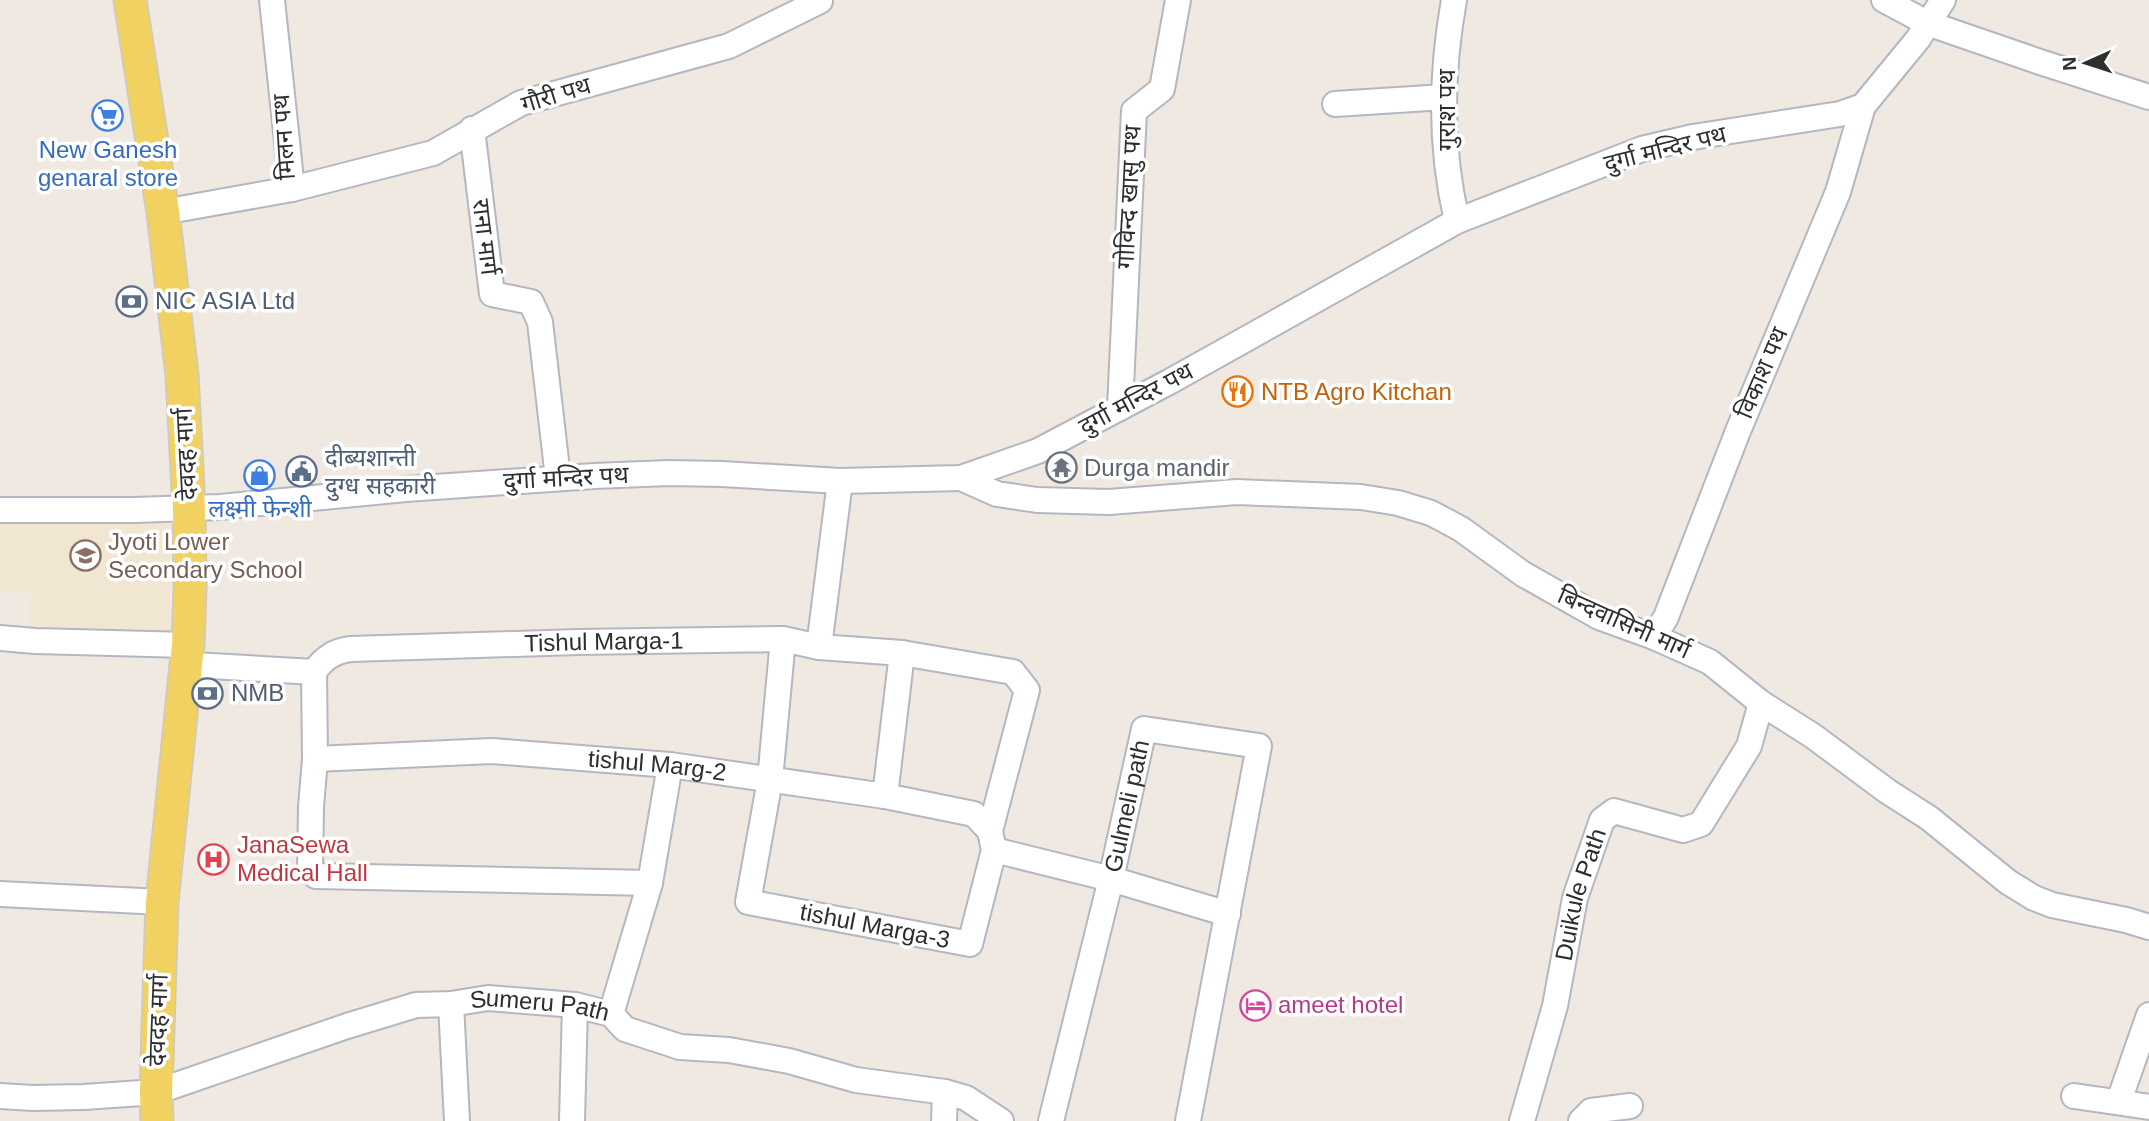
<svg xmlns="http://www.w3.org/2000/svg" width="2149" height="1121" viewBox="0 0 2149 1121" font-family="Helvetica,'Noto Sans Devanagari',sans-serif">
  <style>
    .education { fill: #f0e6d1 }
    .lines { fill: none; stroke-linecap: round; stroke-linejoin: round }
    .minor-casing { stroke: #b4b7c1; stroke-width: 28 }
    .major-casing { stroke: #c9c9c9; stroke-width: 35 }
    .minor { stroke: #fff; stroke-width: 24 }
    .major { stroke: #f2d163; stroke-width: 32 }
    .labels { text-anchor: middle; stroke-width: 7; stroke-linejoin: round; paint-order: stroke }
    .street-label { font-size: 24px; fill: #2e2e2e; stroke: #fff }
    .shop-label { font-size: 24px; fill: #366cbe; stroke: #fff }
    .service-label { font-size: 24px; fill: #4e5e75; stroke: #fff; text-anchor: start }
    .food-label { font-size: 24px; fill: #c56008; stroke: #fff; text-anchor: start }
    .worship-label { font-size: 24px; fill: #5b616d; stroke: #fff; text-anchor: start }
    .education-label { font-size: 24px; fill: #785e54; stroke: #fff; text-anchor: start }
    .health-label { font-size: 24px; fill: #be3a42; stroke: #fff; text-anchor: start }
    .hotel-label { font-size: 24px; fill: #b23c85; stroke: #fff; text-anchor: start }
  </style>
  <rect width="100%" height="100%" fill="#efe9e1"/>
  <!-- education -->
  <path class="education" d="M0 516 170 521V647L28 638 31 592H0Z"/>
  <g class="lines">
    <defs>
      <g id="minor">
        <path d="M1454 0C1441 72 1440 149 1457 221"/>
        <path d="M1884 0 1927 23 2040 62 2149 97"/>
        <path d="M1335 104 1444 97"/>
        <path d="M472 129 492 294 531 302 540 322 558 478"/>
        <path d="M292 189 433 153 521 103 729 46 820 1"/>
        <path d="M163 212 292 189 272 0"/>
        <path d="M1120 408 1134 111 1162 89 1178 0"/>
        <path d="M961 478 997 494 1037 500 1109 502 1237 492 1361 497 1398 503 1431 513 1461 529 1523 574 1599 617 1654 637 1710 662 1761 703 1813 736 1887 791 1929 818 2008 882 2034 898 2052 905 2126 920 2149 927"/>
        <path d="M0 510H135L220 507 406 489 594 476 669 473 722 474 840 481 961 478 1038 451 1169 382 1457 221 1642 149 1693 137 1840 114 1863 106 1918 39 1943 0"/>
        <path d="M1654 637 1666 617 1738 431 1838 192 1863 106"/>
        <path d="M0 638 35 641 188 645"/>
        <path d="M819 647 840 481"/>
        <path d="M186 662 194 665 314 672 315 759 311 807 310 870 316 876 650 883"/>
        <path id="s1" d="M314 672C324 658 334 651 351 649L578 642 783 639 819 647 902 653 1013 672 1027 690 990 831 994 850 970 944 748 902 770 780 783 639"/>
        <path id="s2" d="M315 759 492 751 670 765 885 796 974 814 990 831"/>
        <path d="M885 796 902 653"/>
        <path d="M994 850 1111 879 1228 914"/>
        <path d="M0 894 162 902"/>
        <path d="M451 1004 457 1121"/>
        <path d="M611 1014 650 883 670 765"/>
        <path id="s3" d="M0 1096 33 1098 84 1097 156 1092 347 1026 416 1005 451 1004 488 998 575 1005 611 1014 625 1029 680 1047 729 1050 789 1061 856 1080 945 1092 966 1098 1001 1121"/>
        <path d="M2074 1096 2149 1107"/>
        <path d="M2119 1101 2149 1015"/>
        <path d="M572 1121 575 1005"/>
        <path d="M944 1121 945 1092"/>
        <path id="s4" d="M1051 1121 1111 879 1144 729 1259 746 1188 1121"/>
        <path id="s5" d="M1522 1121 1555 1006 1575 898 1602 820 1614 811 1683 830 1701 824 1749 746 1761 703"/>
        <path d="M1581 1121 1591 1111 1630 1106"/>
      </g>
      <path id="major" d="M130 0 163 212 182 375 189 508 190 588 188 645 162 902 156 1092 157 1121"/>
    </defs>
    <!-- minor casing -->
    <use href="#minor" class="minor-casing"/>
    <!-- major casing -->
    <use href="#major" class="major-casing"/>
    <!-- minor -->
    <use href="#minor" class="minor"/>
    <!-- major -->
    <use href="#major" class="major"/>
  </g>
  <!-- icons -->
  <defs>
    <symbol id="supermarket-ring" viewBox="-11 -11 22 22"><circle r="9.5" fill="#fff" stroke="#3f7fe0" stroke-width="1.5"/><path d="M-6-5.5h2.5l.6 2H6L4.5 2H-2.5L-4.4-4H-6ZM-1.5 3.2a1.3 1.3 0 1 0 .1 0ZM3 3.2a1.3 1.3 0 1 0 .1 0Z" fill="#3f7fe0"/></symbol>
    <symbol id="bank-ring" viewBox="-11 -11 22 22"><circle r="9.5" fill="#fff" stroke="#5c6f8a" stroke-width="1.5"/><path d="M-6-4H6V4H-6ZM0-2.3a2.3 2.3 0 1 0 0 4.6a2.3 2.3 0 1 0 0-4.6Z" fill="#5c6f8a"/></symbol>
    <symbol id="restaurant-ring" viewBox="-11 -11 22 22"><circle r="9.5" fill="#fff" stroke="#e8710a" stroke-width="1.5"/><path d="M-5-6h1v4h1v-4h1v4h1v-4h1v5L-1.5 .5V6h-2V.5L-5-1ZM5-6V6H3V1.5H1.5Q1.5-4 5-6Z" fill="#e8710a"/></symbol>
    <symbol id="temple-ring" viewBox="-11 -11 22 22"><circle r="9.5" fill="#fff" stroke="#6b7280" stroke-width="1.5"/><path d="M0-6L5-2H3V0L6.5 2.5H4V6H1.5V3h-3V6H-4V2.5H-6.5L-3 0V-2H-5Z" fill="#6b7280"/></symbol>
    <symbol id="civic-ring" viewBox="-11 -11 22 22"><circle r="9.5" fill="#fff" stroke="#5c6f8a" stroke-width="1.5"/><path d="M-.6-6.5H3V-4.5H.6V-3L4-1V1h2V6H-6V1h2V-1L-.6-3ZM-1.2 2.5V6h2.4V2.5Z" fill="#5c6f8a"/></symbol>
    <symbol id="shop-ring" viewBox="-11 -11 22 22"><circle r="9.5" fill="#fff" stroke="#3f7fe0" stroke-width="1.5"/><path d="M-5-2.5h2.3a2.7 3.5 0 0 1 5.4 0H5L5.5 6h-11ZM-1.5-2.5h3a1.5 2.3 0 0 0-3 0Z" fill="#3f7fe0"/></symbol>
    <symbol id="school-ring" viewBox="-11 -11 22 22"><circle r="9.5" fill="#fff" stroke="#8d6e63" stroke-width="1.5"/><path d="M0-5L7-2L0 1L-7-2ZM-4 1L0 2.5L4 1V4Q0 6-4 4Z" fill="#8d6e63"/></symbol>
    <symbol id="hospital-ring" viewBox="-11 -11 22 22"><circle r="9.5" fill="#fff" stroke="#e0444e" stroke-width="1.5"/><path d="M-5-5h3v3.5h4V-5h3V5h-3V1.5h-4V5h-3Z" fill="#e0444e"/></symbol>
    <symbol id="hotel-ring" viewBox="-11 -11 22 22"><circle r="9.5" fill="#fff" stroke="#d1479c" stroke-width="1.5"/><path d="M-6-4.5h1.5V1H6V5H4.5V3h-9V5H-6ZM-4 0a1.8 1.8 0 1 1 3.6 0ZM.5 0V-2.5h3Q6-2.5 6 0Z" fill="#d1479c"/></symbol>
  </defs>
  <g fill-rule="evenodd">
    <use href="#supermarket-ring" x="90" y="98" width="35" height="35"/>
    <use href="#bank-ring" x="114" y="284" width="35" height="35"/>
    <use href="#restaurant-ring" x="1220" y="374" width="35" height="35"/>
    <use href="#temple-ring" x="1044" y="450" width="35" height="35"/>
    <use href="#civic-ring" x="284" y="454" width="35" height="35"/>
    <use href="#shop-ring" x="242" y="458" width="35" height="35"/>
    <use href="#school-ring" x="68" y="538" width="35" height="35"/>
    <use href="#bank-ring" x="190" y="676" width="35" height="35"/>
    <use href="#hospital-ring" x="196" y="842" width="35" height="35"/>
    <use href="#hotel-ring" x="1238" y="988" width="35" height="35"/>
  </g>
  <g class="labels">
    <!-- street labels -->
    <g class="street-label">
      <text transform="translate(556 95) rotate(-17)" y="8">गौरी पथ</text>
      <text transform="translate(1447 110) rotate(-90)" y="8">गुराश पथ</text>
      <text transform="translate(284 137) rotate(-94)" y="8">मिलन पथ</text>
      <text transform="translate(1665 149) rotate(-14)" y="8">दुर्गा मन्दिर पथ</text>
      <text transform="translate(1129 197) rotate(-87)" y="8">गोविन्द खासु पथ</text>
      <text transform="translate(485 237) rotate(83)" y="8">राना मार्ग</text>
      <text transform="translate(1762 373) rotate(-67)" y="8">विकाश पथ</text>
      <text transform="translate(1136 399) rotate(-28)" y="8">दुर्गा मन्दिर पथ</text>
      <text transform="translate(186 454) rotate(-93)" y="8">देवदह मार्ग</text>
      <text transform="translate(566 478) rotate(-3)" y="8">दुर्गा मन्दिर पथ</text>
      <text transform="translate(1624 623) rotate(24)" y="8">बिन्दवासिनी मार्ग</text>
      <text dy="8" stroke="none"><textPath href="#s1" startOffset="298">Tishul Marga-1</textPath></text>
      <text dy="8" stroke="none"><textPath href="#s2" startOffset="343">tishul Marg-2</textPath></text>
      <text dy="8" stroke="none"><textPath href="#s4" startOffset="324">Gulmeli path</textPath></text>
      <text dy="8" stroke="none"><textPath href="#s5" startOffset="234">Duikule Path</textPath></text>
      <text transform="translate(875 926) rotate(11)" y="8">tishul Marga-3</text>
      <text dy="8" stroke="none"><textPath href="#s3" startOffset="555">Sumeru Path</textPath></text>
      <text transform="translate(158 1020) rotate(-88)" y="8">देवदह मार्ग</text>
    </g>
    <!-- shop labels -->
    <g class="shop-label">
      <text x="108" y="158">New Ganesh<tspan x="108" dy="28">genaral store</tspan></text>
      <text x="260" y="517">लक्ष्मी फेन्शी</text>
    </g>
    <!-- service labels -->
    <g class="service-label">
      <text x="155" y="309">NIC ASIA Ltd</text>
      <text x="325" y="466">दीब्यशान्ती<tspan x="325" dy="28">दुग्ध सहकारी</tspan></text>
      <text x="231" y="701">NMB</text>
    </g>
    <!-- food labels -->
    <g class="food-label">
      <text x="1261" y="400">NTB Agro Kitchan</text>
    </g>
    <!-- worship labels -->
    <g class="worship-label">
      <text x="1084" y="476">Durga mandir</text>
    </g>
    <!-- education labels -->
    <g class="education-label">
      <text x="108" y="550">Jyoti Lower<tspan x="108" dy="28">Secondary School</tspan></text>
    </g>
    <!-- health labels -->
    <g class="health-label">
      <text x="237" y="853">JanaSewa<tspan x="237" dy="28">Medical Hall</tspan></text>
    </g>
    <!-- hotel labels -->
    <g class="hotel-label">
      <text x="1278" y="1013">ameet hotel</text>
    </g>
  </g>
  <!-- north arrow -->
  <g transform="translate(2086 63) rotate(267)" stroke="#ffffff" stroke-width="5" paint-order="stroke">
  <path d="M0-5L12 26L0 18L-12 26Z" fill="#2e2e2e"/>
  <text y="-10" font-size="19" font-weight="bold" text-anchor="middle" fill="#2e2e2e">N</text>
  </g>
</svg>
